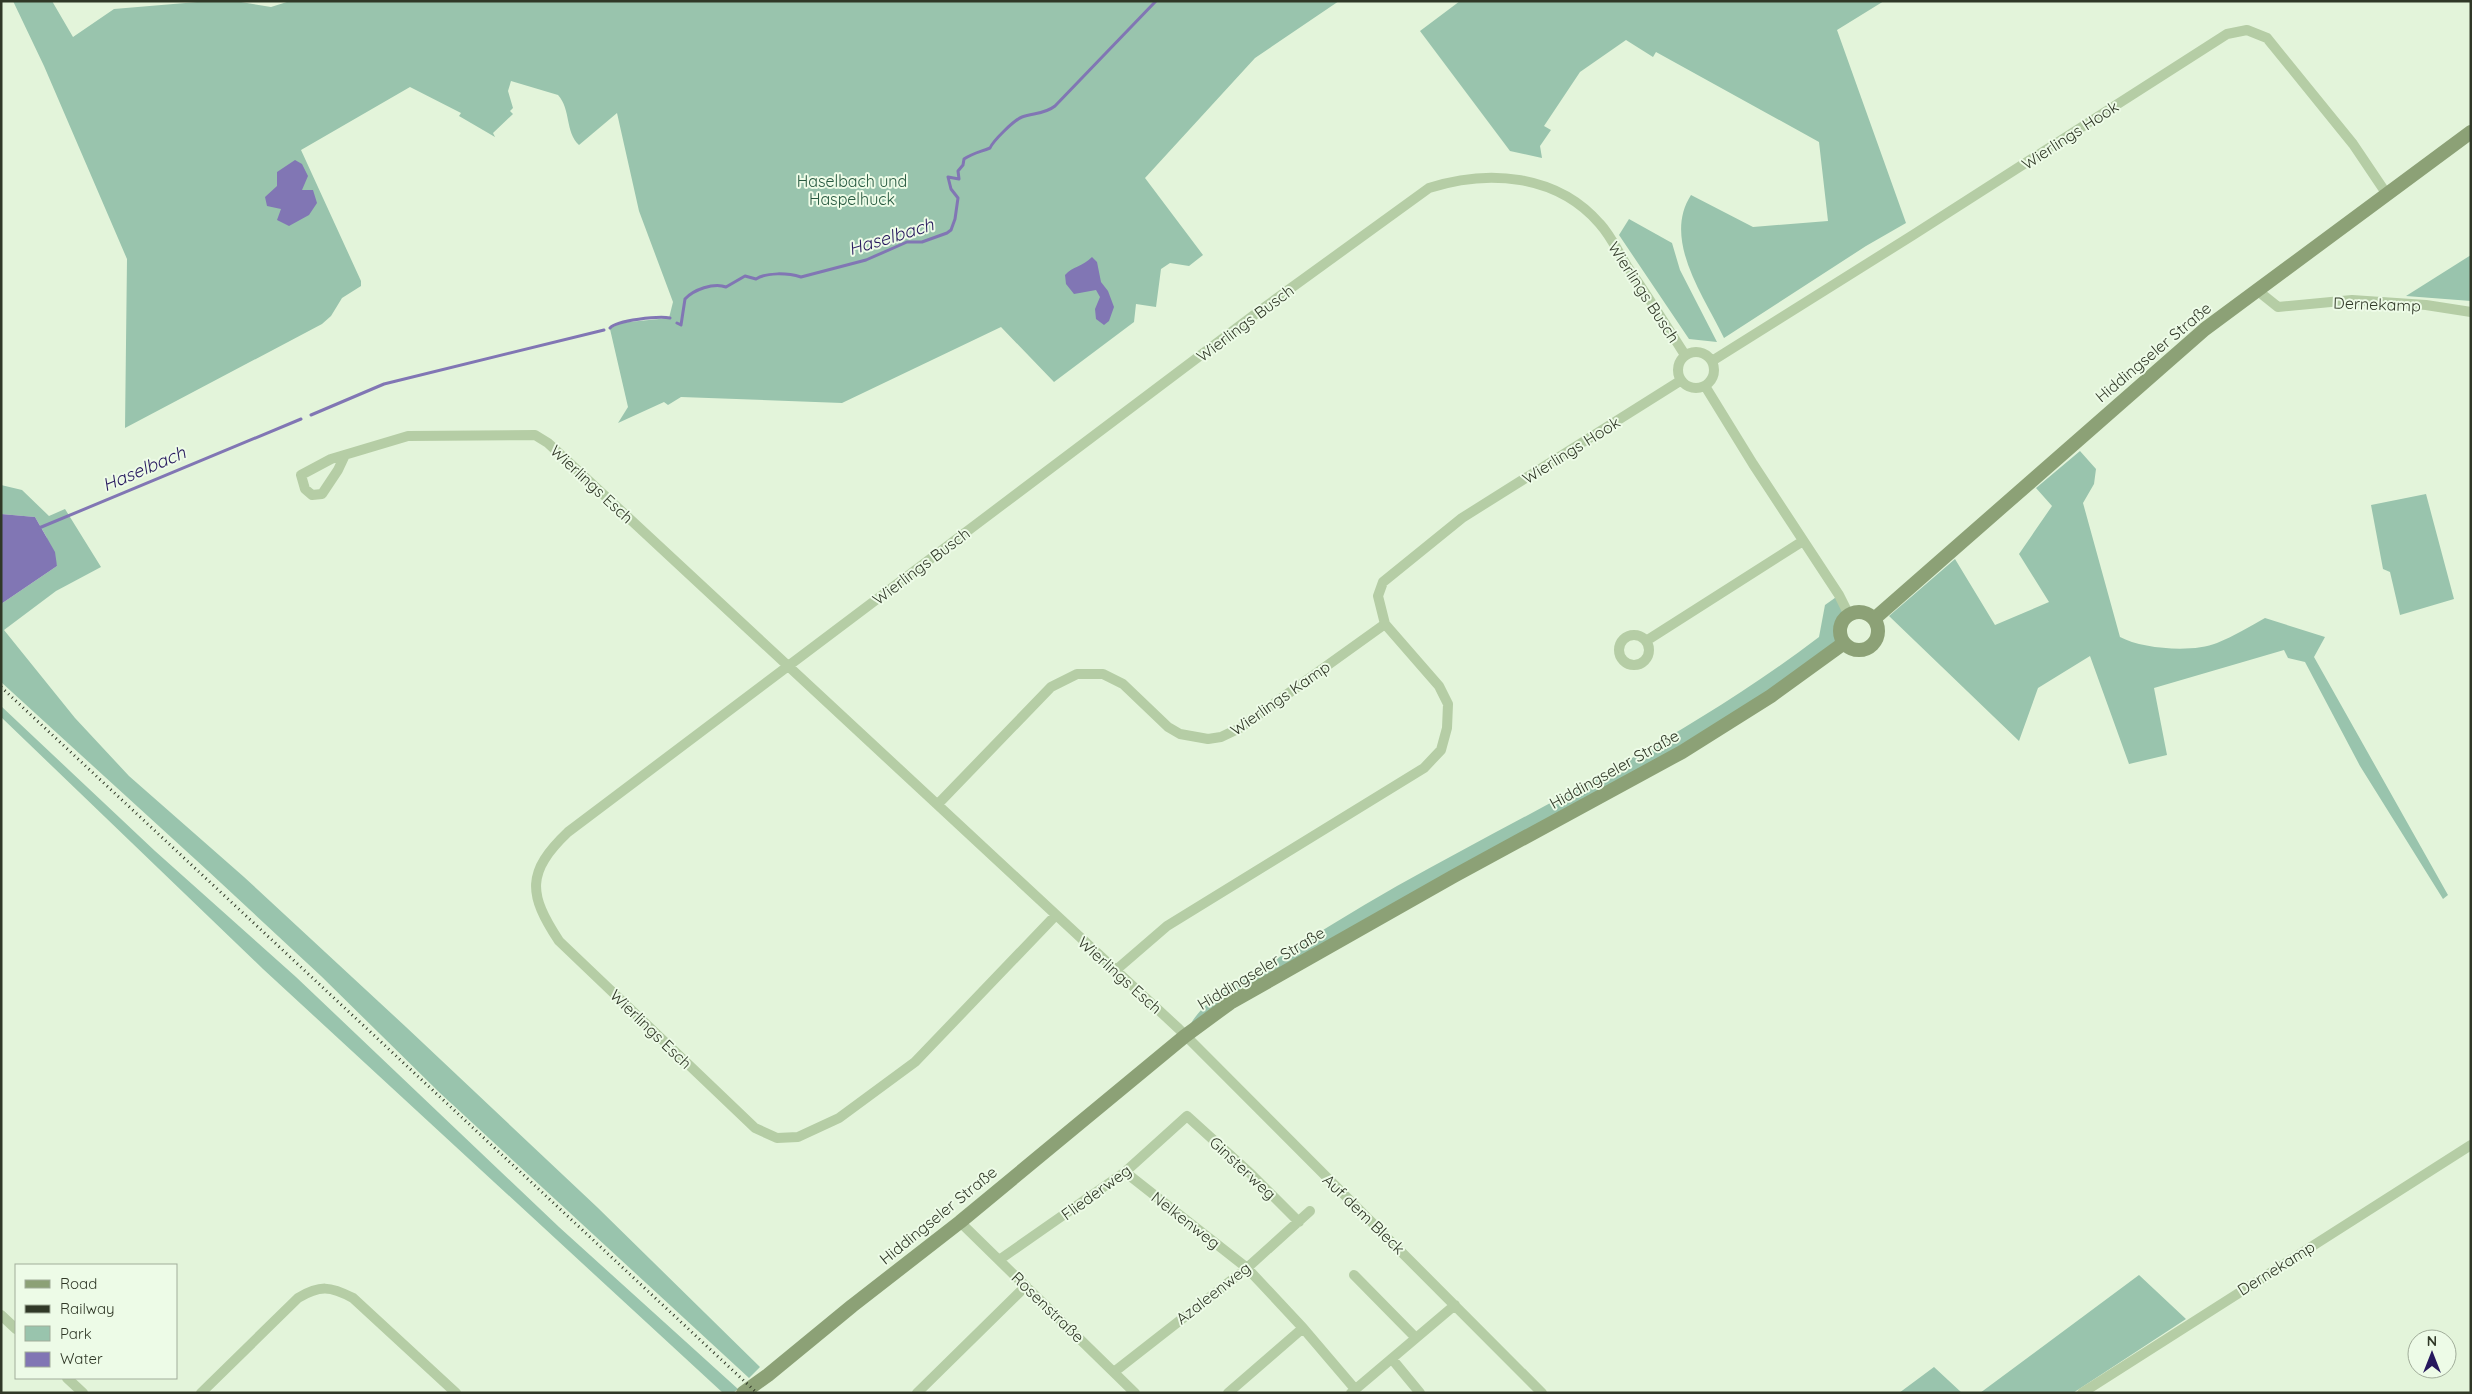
<svg xmlns="http://www.w3.org/2000/svg" width="2472" height="1394" viewBox="0 0 2472 1394" font-family="Quicksand,sans-serif">
  <style>
    .green { fill: #99c4ad }
    .water { fill: #8176b4 }
    .lines { fill: none; stroke-linecap: round; stroke-linejoin: round }
    .stream { stroke: #8176b4; stroke-width: 3 }
    .street { stroke: #b5cda5; stroke-width: 10 }
    .secondary { stroke: #8ca176; stroke-width: 14 }
    .rail { stroke: #303827; stroke-width: 3; stroke-dasharray: 1 4; stroke-linecap: butt }
    .labels { text-anchor: middle; stroke-width: 4; stroke-linejoin: round; paint-order: stroke }
    .street-label { font-size: 16px; fill: #303827; stroke: #edfbe7 }
    .park-label { font-size: 16px; fill: #285940; stroke: #edfbe7 }
    .water-label { font-size: 18px; font-style: italic; fill: #26185d; stroke: #edfbe7 }
  </style>
  <rect width="100%" height="100%" fill="#e3f4da"/>
  <!-- green -->
  <path class="green" d="M13 1H52L73 37 114 9 209 1H235L271 7 290 1H1339L1255 58 1145 178 1203 255 1189 266 1170 263 1161 269 1156 307 1136 304 1134 322 1054 382 1001 327 842 403 681 397 668 405 664 402 618 423 628 407 610 329 619 323 669 318 673 302 639 211 617 113 579 145C565 132 571 109 558 95L511 81 508 91 513 108 510 111 513 114 493 133 495 137 459 116 461 113 410 87 301 150 361 281V286L342 298 331 316 322 324 125 428 127 259 44 66Z
    M1460 1H1884L1837 30 1906 223 1866 246 1724 338C1704 296 1662 240 1691 195L1753 227 1828 221 1819 142 1656 52 1653 57 1626 40 1580 72 1544 126 1551 130 1540 146 1542 158 1510 151 1420 31Z
    M1629 219 1672 243 1680 270 1717 342 1689 339 1619 235Z
    M2471 255V301L2406 296Z
    M2080 451 2096 469 2094 484 2083 503 2120 637C2142 649 2193 653 2217 643 2234 636 2249 627 2265 618L2325 637 2314 657 2448 895 2443 899 2360 766 2305 662 2288 658 2284 650 2154 688 2167 755 2129 764 2090 656 2038 688 2019 741 1889 616 1955 559 1995 625 2049 602 2019 554 2052 506 2036 488Z
    M1 485 22 490 49 516 65 509 101 567 56 591 4 630 75 718 129 776 244 877 406 1027 597 1207 760 1367 749 1378 440 1093 321 976 207 870 1 682V604L57 566 46 536 35 517 1 514Z
    M2426 494 2454 599 2400 615 2390 572 2383 569 2371 505Z
    M1839 595 1849 615 1841 627 1844 643 1682 752 1185 1036C1193 1015 1205 1005 1222 993 1280 957 1337 920 1397 886 1540 806 1688 737 1819 637L1825 605Z
    M1 706 155 851 296 977 559 1227 738 1389 733 1393H723L263 969 1 717Z
    M2139 1275 2186 1319 2073 1393H1980Z
    M1934 1367 1962 1393H1899Z"/>
  <!-- water -->
  <path class="water" d="M295 160 302 164 308 176 302 190H313L317 203 309 215 289 226 277 220 281 209 267 206 265 197 277 186V172Z
    M1092 257 1097 262 1101 282 1108 291 1114 307 1109 321 1104 325 1096 319 1095 309 1100 297 1096 290 1074 294 1066 284 1065 275C1073 266 1082 267 1092 257Z
    M1 514 35 517 55 552 57 566 1 604Z"/>
  <g class="lines">
    <!-- stream -->
    <path class="stream" d="M677 323 681 325 685 299C693 290 714 282 726 287L745 276 756 279C767 272 788 273 801 277L866 260 907 242H922L947 233 951 230 955 219 958 198 951 189 948 177 959 179 958 171 963 165 964 159C973 153 980 152 990 148 993 141 1014 120 1022 117 1034 113 1045 114 1055 106L1156 1
      M610 328C617 320 659 316 670 318
      M311 415 384 384 604 330
      M39 528 301 419"/>
    <!-- street -->
    <path class="street" d="M2258 291 2278 307 2352 300 2426 305 2471 312
      M1678 370a18 18 0 1 1 36 0a18 18 0 1 1-36 0Z
      M1712 361 1913 235 2227 34 2247 30 2267 38 2353 144 2386 193
      M1705 386 1753 464 1839 595 1849 615
      M345 455 338 470 322 494 312 495 305 489 301 475 331 459 408 436 535 435 548 443 1179 1029 1542 1393
      M1619 650a15 15 0 1 1 30 0a15 15 0 1 1-30 0Z
      M1646 641 1803 541
      M938 804 1051 687 1077 674H1103L1123 684 1168 727 1180 734 1208 739 1221 737 1240 728 1385 624
      M1055 916 915 1062 839 1118 798 1137 777 1138 755 1128 559 941C528 894 526 872 568 832L1258 312 1429 188C1488 169 1557 174 1600 224 1611 236 1618 252 1627 266 1647 295 1666 325 1685 355
      M1116 970 1167 926 1424 768 1441 750 1447 728 1448 704 1439 686 1385 624 1378 596 1383 582 1462 518 1680 381
      M1125 1172 1247 1268 1303 1328 1355 1389
      M960 1222 1135 1393
      M999 1260 1125 1172 1187 1116 1251 1174 1299 1222
      M1354 1275 1416 1338
      M1 1315 16 1329
      M1392 1359 1420 1393
      M1114 1372 1247 1268 1310 1211
      M67 1378 83 1393
      M201 1393 298 1298C320 1285 330 1286 353 1298L456 1393
      M917 1393 1026 1286
      M1228 1393 1303 1328
      M1351 1393 1455 1305
      M2082 1393 2471 1145"/>
    <!-- secondary -->
    <path class="secondary" d="M1840 631a19 19 0 1 1 38 0a19 19 0 1 1-38 0Z
      M1874 619 2205 329 2471 132
      M743 1393 768 1375 852 1306 960 1222 1185 1036 1230 1003 1454 876 1682 752 1771 696 1844 643"/>
    <!-- rail -->
    <path class="rail" d="M1 687 757 1393"/>
  </g>
  <g class="labels">
    <!-- street labels -->
    <g class="street-label">
      <text transform="translate(2070 135) rotate(-33)" y="6">Wierlings Hook</text>
      <text transform="translate(1644 292) rotate(57)" y="6">Wierlings Busch</text>
      <text transform="translate(2377 304) rotate(2)" y="6">Dernekamp</text>
      <text transform="translate(1245 323) rotate(-37)" y="6">Wierlings Busch</text>
      <text transform="translate(2153 352) rotate(-40)" y="6">Hiddingseler Straße</text>
      <text transform="translate(1571 450) rotate(-32)" y="6">Wierlings Hook</text>
      <text transform="translate(592 484) rotate(43)" y="6">Wierlings Esch</text>
      <text transform="translate(921 566) rotate(-37)" y="6">Wierlings Busch</text>
      <text transform="translate(1280 698) rotate(-35)" y="6">Wierlings Kamp</text>
      <text transform="translate(1614 769) rotate(-29)" y="6">Hiddingseler Straße</text>
      <text transform="translate(1261 968) rotate(-31)" y="6">Hiddingseler Straße</text>
      <text transform="translate(1120 975) rotate(42)" y="6">Wierlings Esch</text>
      <text transform="translate(651 1029) rotate(44)" y="6">Wierlings Esch</text>
      <text transform="translate(1243 1168) rotate(43)" y="6">Ginsterweg</text>
      <text transform="translate(1096 1192) rotate(-36)" y="6">Fliederweg</text>
      <text transform="translate(1364 1214) rotate(44)" y="6">Auf dem Bleck</text>
      <text transform="translate(938 1215) rotate(-39)" y="6">Hiddingseler Straße</text>
      <text transform="translate(1186 1220) rotate(38)" y="6">Nelkenweg</text>
      <text transform="translate(2276 1268) rotate(-32)" y="6">Dernekamp</text>
      <text transform="translate(1213 1293) rotate(-38)" y="6">Azaleenweg</text>
      <text transform="translate(1048 1307) rotate(44)" y="6">Rosenstraße</text>
    </g>
    <!-- park labels -->
    <g class="park-label">
      <text x="852" y="187">Haselbach und<tspan x="852" dy="18">Haspelhuck</tspan></text>
    </g>
    <!-- water labels -->
    <g class="water-label">
      <text transform="translate(891 237) rotate(-17)" y="6">Haselbach</text>
      <text transform="translate(144 469) rotate(-23)" y="6">Haselbach</text>
    </g>
  </g>
  <!-- border -->
  <rect width="2472" height="1394" fill="none" stroke="#303827" stroke-width="5"/>
  <!-- legend -->
  <rect x="15" y="1264" width="162" height="115" fill="#edfbe7" stroke="#a1ad9a"/>
  <rect x="25" y="1280" width="25" height="8" fill="#8ca176" stroke="#a1ad9a"/>
  <text x="60" y="1289" font-size="15" fill="#303827">Road</text>
  <rect x="25" y="1305" width="25" height="8" fill="#303827" stroke="#a1ad9a"/>
  <text x="60" y="1314" font-size="15" fill="#303827">Railway</text>
  <rect x="25" y="1326" width="25" height="15" fill="#99c4ad" stroke="#a1ad9a"/>
  <text x="60" y="1339" font-size="15" fill="#303827">Park</text>
  <rect x="25" y="1352" width="25" height="15" fill="#8176b4" stroke="#a1ad9a"/>
  <text x="60" y="1364" font-size="15" fill="#303827">Water</text>
  <!-- north arrow -->
  <g transform="translate(2432 1354)"><circle r="24" fill="#edfbe7" stroke="#a1ad9a"/>
  <path d="M0-4L9 19L0 12L-9 19Z" fill="#26185d"/>
  <text y="-8" font-size="14" font-weight="bold" text-anchor="middle" fill="#303827">N</text>
  </g>
</svg>
